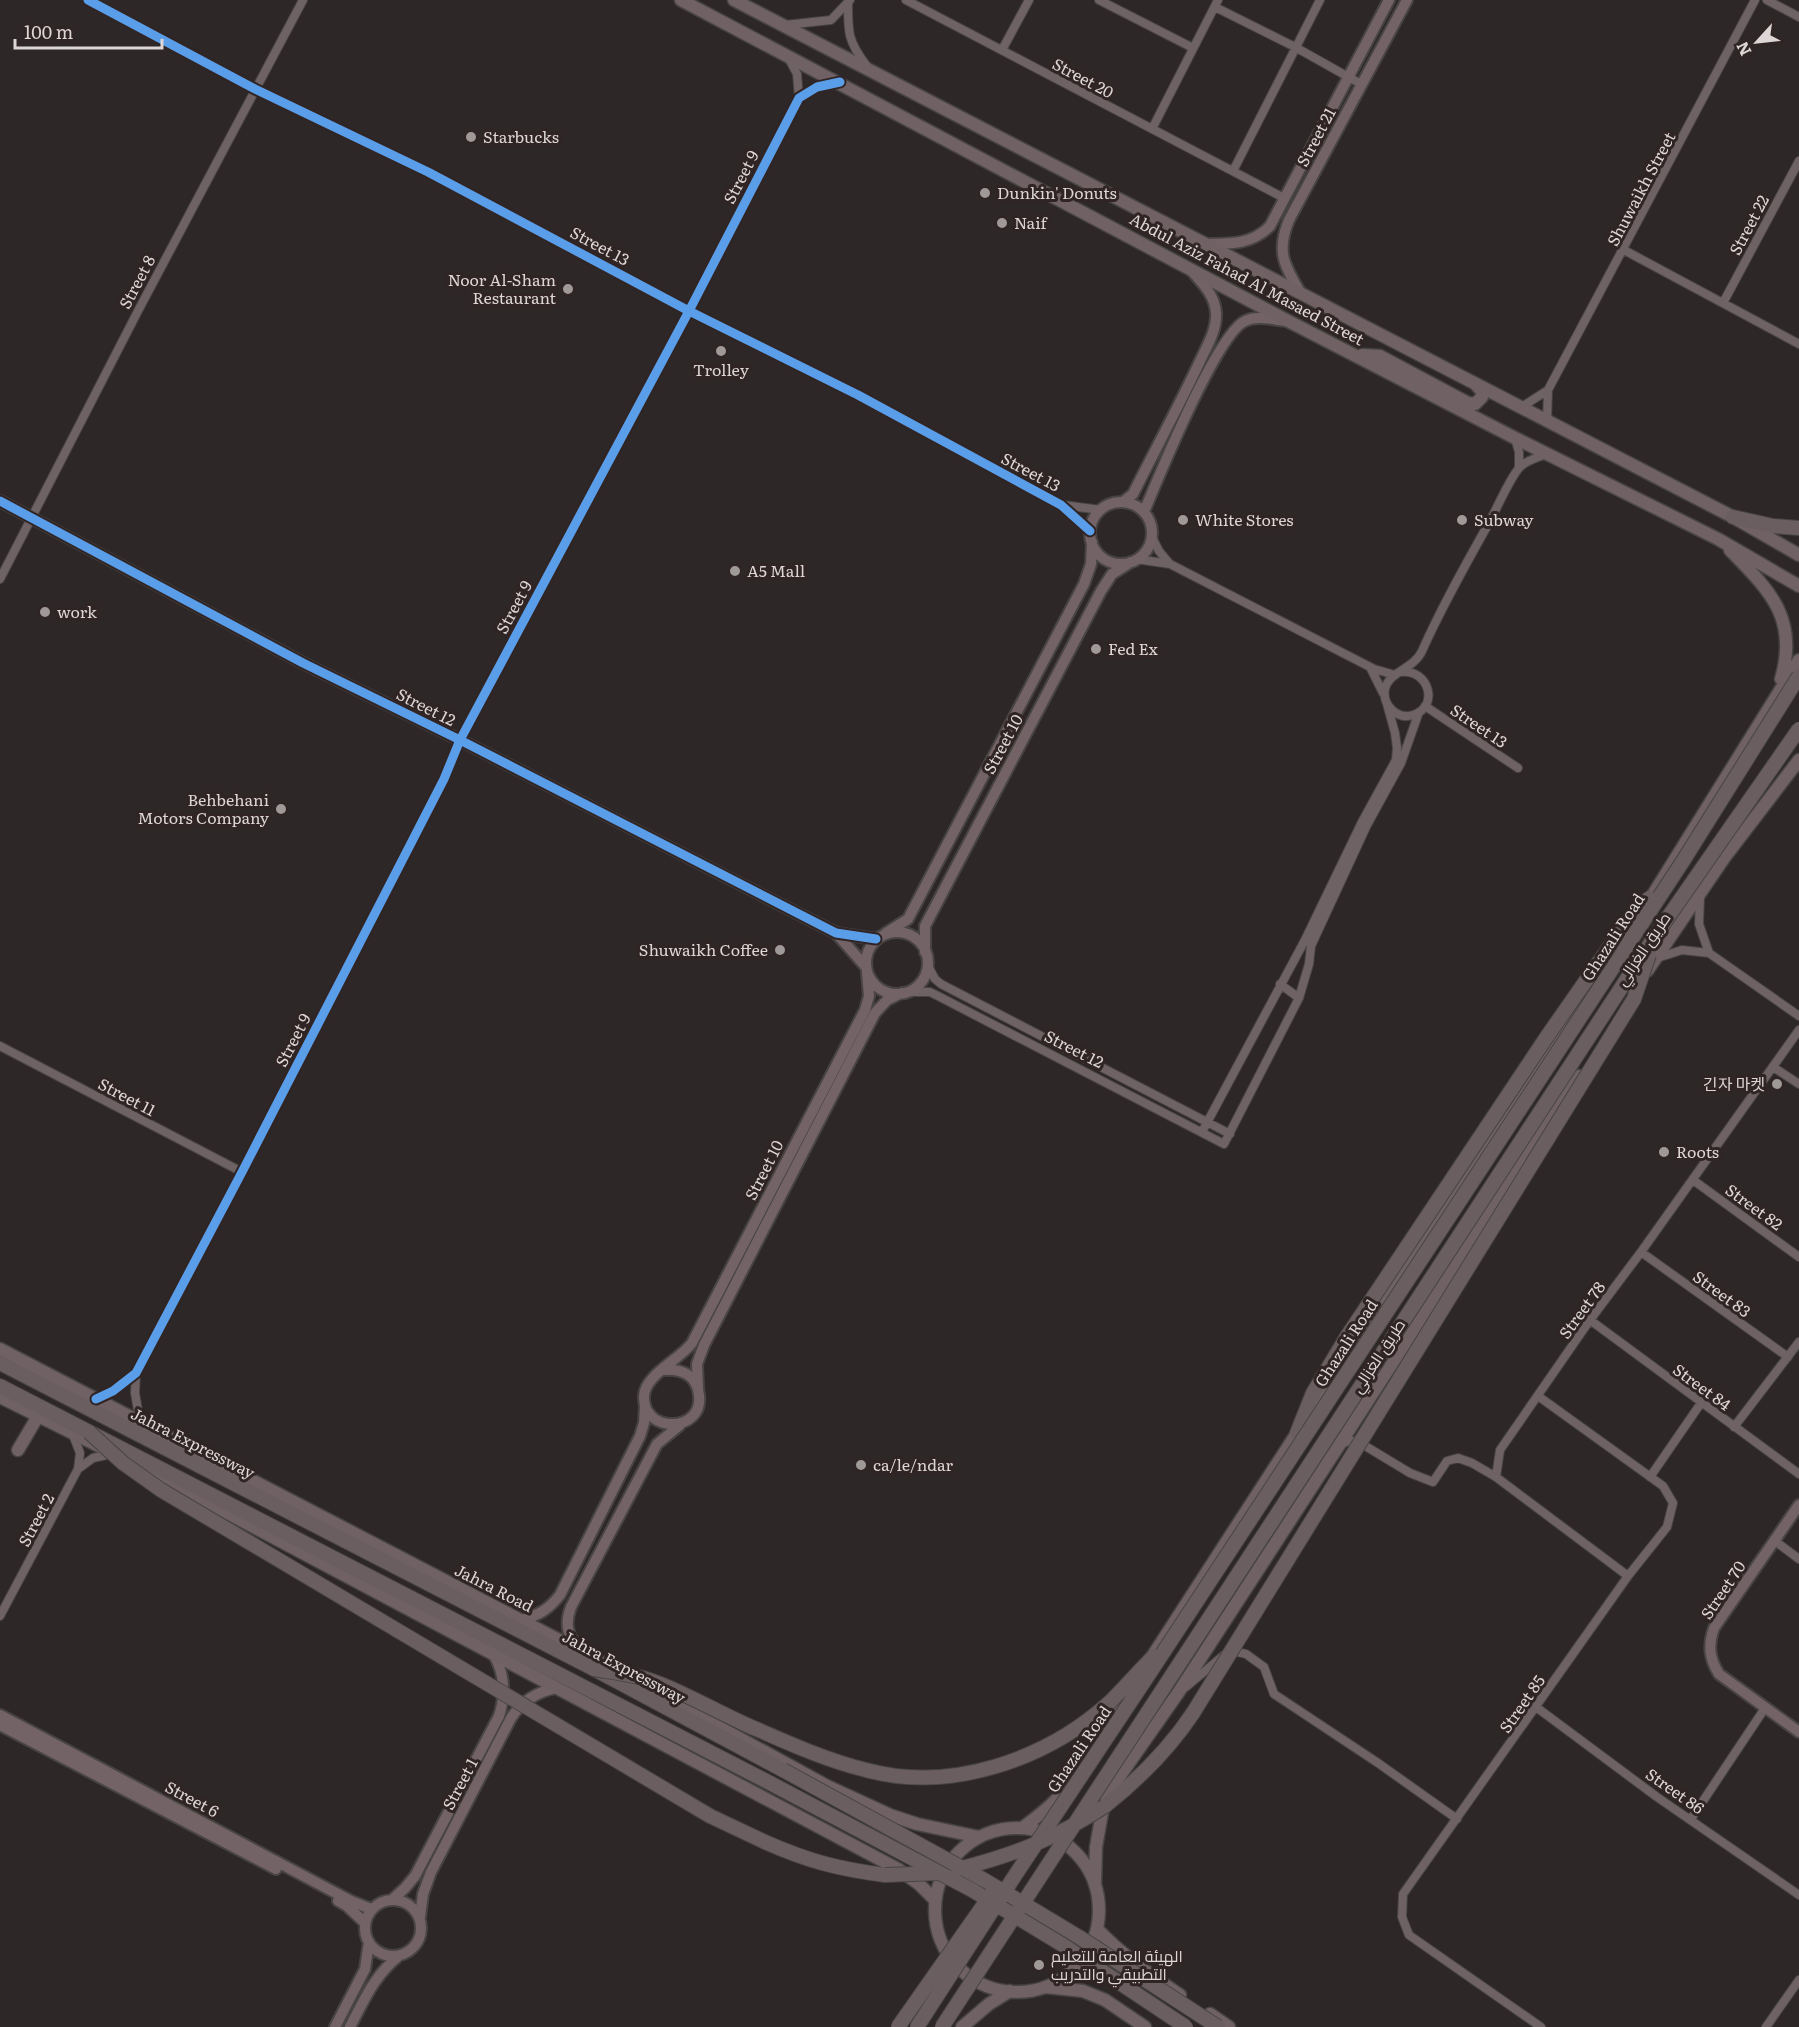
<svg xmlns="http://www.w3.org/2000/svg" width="1799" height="2027" viewBox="0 0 1799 2027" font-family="Literata,Cairo,'Noto Sans KR',serif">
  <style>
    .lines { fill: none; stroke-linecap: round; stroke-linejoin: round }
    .street-casing { stroke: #484444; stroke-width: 10 }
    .secondary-casing { stroke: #484444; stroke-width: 14 }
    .primary-casing { stroke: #484444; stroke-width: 15 }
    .highway-casing { stroke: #484444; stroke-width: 16 }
    .street { stroke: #6e6264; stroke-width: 8 }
    .secondary { stroke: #736367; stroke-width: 10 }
    .primary { stroke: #706264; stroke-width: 12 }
    .highway { stroke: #6a5e61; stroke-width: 14 }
    .highway-bridge-casing { stroke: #484444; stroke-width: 16; stroke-linecap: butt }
    .highway-bridge { stroke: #6a5e61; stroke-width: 14 }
    .cycleway-casing { stroke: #302524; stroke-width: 13 }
    .cycleway { stroke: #5a9eea; stroke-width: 9 }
    .poi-dot { fill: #9f9999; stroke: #302524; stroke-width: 2 }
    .labels { text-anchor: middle; stroke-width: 6; stroke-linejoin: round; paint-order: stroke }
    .street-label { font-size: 16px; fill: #ddd6d6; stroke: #302524 }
    .poi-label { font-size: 16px; fill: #ddd6d6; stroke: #302524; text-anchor: start }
  </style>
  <rect width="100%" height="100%" fill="#2d2727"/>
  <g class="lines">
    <defs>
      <path id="street" d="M88 0 255 89 428 172 689 311 858 395 1061 505 1090 531
        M906 0 1284 198
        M1099 0 1193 48
        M1767 0 1799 17
        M848 3C848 33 848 41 866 65
        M1215 7 1295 47 1361 84
        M785 25 831 20 850 0
        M1002 50 1029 0
        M788 57 797 74 799 98
        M1152 129 1218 0
        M1233 171 1320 0
        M1624 250 1799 344
        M1723 303 1799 161
        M1520 408 1548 390 1755 0
        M1547 422 1548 390
        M1515 438 1519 452V468
        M1063 505 1101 510
        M1151 535 1159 551 1169 563
        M1136 559 1170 564 1374 669 1395 675
        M0 579 139 309 303 0
        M1371 669 1383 693
        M1400 672C1429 668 1440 707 1413 715 1397 720 1382 705 1385 689 1388 672 1414 669 1422 651 1442 606 1466 564 1490 521 1498 506 1509 480 1519 468 1525 461 1538 457 1547 454
        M1425 706 1518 768
        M1700 897 1699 924 1709 953
        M1657 958 1682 950 1709 953 1799 1016
        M927 964 935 979 941 984 1230 1134
        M1280 984 1299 998
        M906 992H930L940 997 1224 1144 1299 998 1309 964 1311 946 1367 825 1401 763 1419 712
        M0 1046 242 1172
        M1773 1067 1799 1084
        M1202 1132 1305 940 1362 822 1396 760 1397 748 1395 733 1387 704
        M1693 1180 1799 1257
        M1641 1252 1788 1357
        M1590 1320 1799 1474
        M136 1373 135 1393 140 1422
        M1538 1396 1663 1486 1673 1503 1667 1527 1628 1576 1403 1894 1402 1917 1409 1935 1541 2027
        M96 1399 113 1391 136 1373 242 1172 444 779 460 740 689 311 799 98 817 87 838 83
        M1734 1427 1799 1342
        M1341 1444 1349 1441H1357L1410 1473 1433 1482 1447 1461 1458 1458 1472 1463 1496 1477 1628 1576
        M78 1469 93 1458 111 1454
        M1496 1477 1500 1450 1590 1320 1641 1252 1799 1030
        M1650 1477 1701 1403
        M1775 1541 1799 1559
        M0 1616 78 1469 80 1453 73 1435
        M1186 1687 1224 1655 1233 1651 1246 1654 1264 1667 1274 1694 1378 1763 1457 1819
        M1536 1707 1657 1797 1799 1895
        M1691 1819 1765 1708
        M1766 2027 1799 1980"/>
      <path id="secondary" d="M1208 244C1231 244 1253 244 1270 226L1389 0
        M1300 292C1284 265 1276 251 1289 220L1407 0
        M0 501 303 663 460 740 836 933 876 939
        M1123 502 1133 494C1155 450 1179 406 1200 361 1207 346 1217 330 1216 313 1215 295 1202 283 1191 270
        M1090 533a31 31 0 1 1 62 0a31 31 0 1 1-62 0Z
        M1144 512C1158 478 1217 334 1245 321 1258 315 1274 320 1287 321
        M866 963a31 31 0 1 1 62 0a31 31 0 1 1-62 0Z
        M836 933 866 967
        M886 933 908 919 1084 584 1091 564 1092 542
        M925 952V926L1101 591 1112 574 1131 562
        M663 1370C681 1368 697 1375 699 1395 704 1433 642 1434 644 1396 645 1375 679 1360 692 1343L865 1010 869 996 867 972
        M698 1388 697 1364 704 1345 875 1013 887 1000 902 993
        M1799 1505 1714 1628C1708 1645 1709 1658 1719 1674L1799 1732
        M521 1620C538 1616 549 1609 560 1595L640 1436 644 1423 645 1406
        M581 1651C568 1637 564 1625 571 1607L657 1444 680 1425
        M0 1715 351 1901 371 1909
        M0 1725 276 1869
        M393 1899 405 1888 415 1876 499 1716C506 1694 505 1675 494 1655
        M365 1928a28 28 0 1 1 56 0a28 28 0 1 1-56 0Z
        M338 1901 347 1906 365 1923
        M420 1917 423 1894 431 1872 511 1718C522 1701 536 1692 556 1688
        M335 2027 365 1969 369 1942
        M350 2027C364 2000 375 1974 400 1955"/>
      <path id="primary" d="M681 0 1290 322 1515 438 1718 539 1799 586
        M734 0 1733 517 1799 555
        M1362 355 1380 356 1468 403 1475 404 1482 397V391L1477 386
        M1730 550C1769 590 1799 618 1781 679
        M1646 906 1799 660
        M1647 971 1724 858 1799 760
        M0 1349 584 1653 827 1786 890 1815 917 1824 979 1837
        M0 1397 101 1447
        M18 1450 38 1416
        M122 1457 898 1869 919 1884 935 1900
        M1148 1663 1297 1433 1631 928
        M1115 1713 1137 1680
        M1022 1828C1040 1815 1058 1801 1070 1783
        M935 1910a82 82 0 1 1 164 0a82 82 0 1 1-164 0Z
        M1095 1885 1096 1847 1102 1813 1108 1793 1178 1693 1579 1076
        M1097 1929C1122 1955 1150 1975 1180 1995
        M1046 1987 1083 1991 1105 2000 1145 2027
        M1210 2014 1229 2027
        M962 2027 989 2004 1010 1991"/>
      <path id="highway" d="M1733 517 1773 526 1799 528
        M0 1363 594 1669 783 1770
        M0 1386 770 1783
        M1297 1433 1313 1393 1346 1338
        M1105 1806C1139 1779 1169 1749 1193 1713
        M765 1842C808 1861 838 1869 885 1875"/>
    </defs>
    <!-- street casing -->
    <use href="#street" class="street-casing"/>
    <!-- secondary casing -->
    <use href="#secondary" class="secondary-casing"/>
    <!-- primary casing -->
    <use href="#primary" class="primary-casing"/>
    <!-- highway casing -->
    <use href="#highway" class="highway-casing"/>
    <!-- street -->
    <use href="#street" class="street"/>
    <!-- secondary -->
    <use href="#secondary" class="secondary"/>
    <!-- primary -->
    <use href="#primary" class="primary"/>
    <!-- highway -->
    <use href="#highway" class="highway"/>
    <defs>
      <path id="highway-bridge" d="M1346 1338 1546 1038 1615 939 1649 898
        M89 1432 123 1463 161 1490 710 1816 765 1842
        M594 1669C611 1672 627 1674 643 1678 679 1689 713 1710 747 1725 786 1742 825 1760 866 1770 950 1793 1046 1760 1110 1702 1125 1687 1139 1671 1154 1656
        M1193 1713 1634 999 1649 955
        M783 1770 986 1881 1079 1937 1218 2027
        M770 1783 972 1890 1066 1947 1186 2027
        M958 1869C1015 1855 1056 1838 1105 1806
        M885 1875 939 1873
        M898 2027 992 1893
        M917 2027 1012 1880 1149 1674 1683 861 1799 676
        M942 2027 1655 936 1799 729"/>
    </defs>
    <!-- highway-bridge casing -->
    <use href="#highway-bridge" class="highway-bridge-casing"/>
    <!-- highway-bridge -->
    <use href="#highway-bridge" class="highway-bridge"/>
    <defs>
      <path id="cycleway" d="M88 0 255 89 428 172 689 311 858 395 1061 505 1090 531
        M0 501 303 663 460 740 836 933 876 939
        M96 1399 113 1391 136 1373 242 1172 444 779 460 740 689 311 799 98 817 87 840 82"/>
    </defs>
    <!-- cycleway casing -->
    <use href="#cycleway" class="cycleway-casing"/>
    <!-- cycleway -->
    <use href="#cycleway" class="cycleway"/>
  </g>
  <!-- markers -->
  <g class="poi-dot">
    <circle cx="471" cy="137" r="6"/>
    <circle cx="985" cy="193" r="6"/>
    <circle cx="1002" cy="223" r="6"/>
    <circle cx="568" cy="289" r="6"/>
    <circle cx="721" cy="351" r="6"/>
    <circle cx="1183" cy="520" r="6"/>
    <circle cx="1462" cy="520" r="6"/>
    <circle cx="735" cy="571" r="6"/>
    <circle cx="45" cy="612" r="6"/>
    <circle cx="1096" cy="649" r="6"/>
    <circle cx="281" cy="809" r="6"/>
    <circle cx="780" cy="950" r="6"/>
    <circle cx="1777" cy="1084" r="6"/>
    <circle cx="1664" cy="1152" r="6"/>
    <circle cx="861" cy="1465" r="6"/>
    <circle cx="1039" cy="1965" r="6"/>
  </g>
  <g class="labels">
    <!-- street labels -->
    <g class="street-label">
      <text transform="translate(1083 78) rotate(28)" y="6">Street 20</text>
      <text transform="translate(1316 137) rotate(-62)" y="6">Street 21</text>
      <text transform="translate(741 177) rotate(-63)" y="6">Street 9</text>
      <text transform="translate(1641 189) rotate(-62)" y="6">Shuwaikh Street</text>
      <text transform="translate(1749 225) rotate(-62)" y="6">Street 22</text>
      <text transform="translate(600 246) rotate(28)" y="6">Street 13</text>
      <text transform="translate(1247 279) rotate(28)" y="6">Abdul Aziz Fahad Al Masaed Street</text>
      <text transform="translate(137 282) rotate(-62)" y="6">Street 8</text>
      <text transform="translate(1031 472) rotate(28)" y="6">Street 13</text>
      <text transform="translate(514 607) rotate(-62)" y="6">Street 9</text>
      <text transform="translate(426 707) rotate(27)" y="6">Street 12</text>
      <text transform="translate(1479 726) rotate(34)" y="6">Street 13</text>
      <text transform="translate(1003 744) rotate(-62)" y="6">Street 10</text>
      <text transform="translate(1613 937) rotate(-57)" y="6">Ghazali Road</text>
      <text transform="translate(1643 949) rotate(-56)" y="6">طريق الغزالي</text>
      <text transform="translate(293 1040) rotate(-63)" y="6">Street 9</text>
      <text transform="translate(1074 1049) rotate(27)" y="6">Street 12</text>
      <text transform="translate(127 1097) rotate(28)" y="6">Street 11</text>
      <text transform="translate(764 1170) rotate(-63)" y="6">Street 10</text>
      <text transform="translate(1754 1207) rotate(36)" y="6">Street 82</text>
      <text transform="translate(1722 1294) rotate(36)" y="6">Street 83</text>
      <text transform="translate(1582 1310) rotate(-54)" y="6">Street 78</text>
      <text transform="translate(1346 1343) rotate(-57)" y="6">Ghazali Road</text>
      <text transform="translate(1378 1356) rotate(-57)" y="6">طريق الغزالي</text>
      <text transform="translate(1702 1387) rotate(36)" y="6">Street 84</text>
      <text transform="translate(193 1443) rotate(27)" y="6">Jahra Expressway</text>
      <text transform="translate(36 1520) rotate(-62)" y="6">Street 2</text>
      <text transform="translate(494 1588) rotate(27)" y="6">Jahra Road</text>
      <text transform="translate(1723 1590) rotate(-56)" y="6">Street 70</text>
      <text transform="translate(624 1667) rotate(28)" y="6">Jahra Expressway</text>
      <text transform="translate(1522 1704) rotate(-55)" y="6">Street 85</text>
      <text transform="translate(1079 1749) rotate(-56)" y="6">Ghazali Road</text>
      <text transform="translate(460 1784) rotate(-62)" y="6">Street 1</text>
      <text transform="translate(1675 1791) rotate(35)" y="6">Street 86</text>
      <text transform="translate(192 1799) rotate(28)" y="6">Street 6</text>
    </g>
    <!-- poi labels -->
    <g class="poi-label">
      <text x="483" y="143">Starbucks</text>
      <text x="997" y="199">Dunkin' Donuts</text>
      <text x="1014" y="229">Naif</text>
      <text x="556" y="286" text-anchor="end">Noor Al-Sham<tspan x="556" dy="18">Restaurant</tspan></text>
      <text x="721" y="376" text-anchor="middle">Trolley</text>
      <text x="1195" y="526">White Stores</text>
      <text x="1474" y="526">Subway</text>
      <text x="747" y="577">A5 Mall</text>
      <text x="57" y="618">work</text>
      <text x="1108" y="655">Fed Ex</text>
      <text x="269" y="806" text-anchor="end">Behbehani<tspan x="269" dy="18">Motors Company</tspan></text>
      <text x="768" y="956" text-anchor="end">Shuwaikh Coffee</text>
      <text x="1765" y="1090" text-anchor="end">긴자 마켓</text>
      <text x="1676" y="1158">Roots</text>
      <text x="873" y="1471">ca/le/ndar</text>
      <text x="1051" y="1962">الهيئة العامة للتعليم<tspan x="1051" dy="18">التطبيقي والتدريب</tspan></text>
    </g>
  </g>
  <!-- north arrow -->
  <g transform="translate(1757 42) rotate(243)" stroke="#302524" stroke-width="4.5" paint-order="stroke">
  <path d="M0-4.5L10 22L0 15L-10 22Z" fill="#ddd6d6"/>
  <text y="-9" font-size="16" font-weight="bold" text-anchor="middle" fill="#ddd6d6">N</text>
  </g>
  <!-- scale -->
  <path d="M15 39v9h147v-9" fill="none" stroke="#ddd6d6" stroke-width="3"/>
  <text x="24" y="39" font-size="18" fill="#ddd6d6" stroke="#302524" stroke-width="4.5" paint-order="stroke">100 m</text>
</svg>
